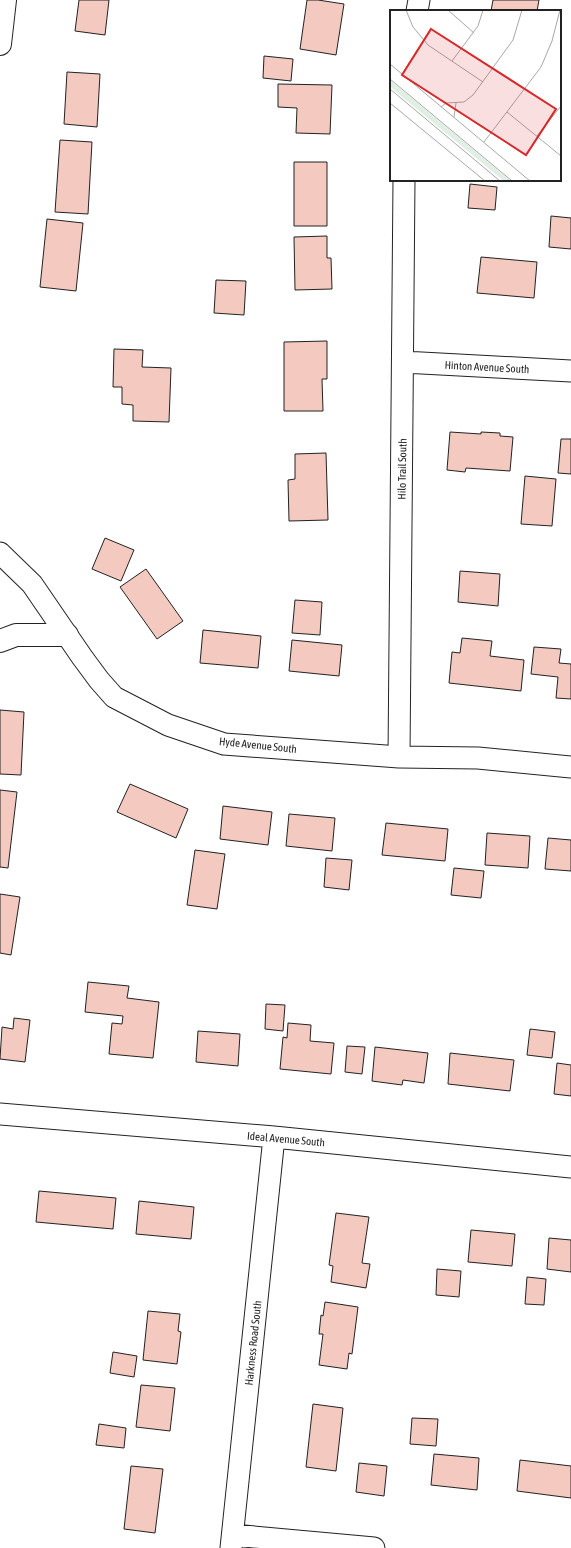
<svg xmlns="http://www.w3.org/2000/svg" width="571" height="1548" viewBox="0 0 571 1548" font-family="'Asap Condensed',sans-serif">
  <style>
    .building { fill: #f3c9c0; stroke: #222 }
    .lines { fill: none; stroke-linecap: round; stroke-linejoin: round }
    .minor-casing { stroke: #222; stroke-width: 23 }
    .tertiary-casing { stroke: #222; stroke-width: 24 }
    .minor { stroke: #fff; stroke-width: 21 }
    .tertiary { stroke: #fff; stroke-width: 22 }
    .labels { text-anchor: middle; stroke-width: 3; stroke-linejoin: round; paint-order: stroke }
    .street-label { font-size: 11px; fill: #222; stroke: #fff }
    .inset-road { fill: none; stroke: #a7a7a7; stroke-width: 1 }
    .view { fill: #d62828; fill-opacity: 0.15; stroke: #d62828; stroke-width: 2 }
    .inset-edge { fill: none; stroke: #222; stroke-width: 2 }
  </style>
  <rect width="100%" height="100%" fill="#fff"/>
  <!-- building -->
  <path class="building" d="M79 0H109L105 35 75 31Z
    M307 0H318L344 4 336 55 300 49Z
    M493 0H539L537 11H491Z
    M264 56 293 59 291 81 263 78Z
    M67 72 100 74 97 127 64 124Z
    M278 84 332 85 330 134 296 133 297 108 278 107Z
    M60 140 92 142 88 214 55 212Z
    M294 162H327V226H294Z
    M470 184 497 187 495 210 468 208Z
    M551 216 571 218V249L549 247Z
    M47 219 83 223 76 291 40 287Z
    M327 236V258H331L332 289 295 290 294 237Z
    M481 257 537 262 534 298 477 293Z
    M216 280 246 281 244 315 214 313Z
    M327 341V379H322L323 411H284V342Z
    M114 349 143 350 142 367 171 368 169 422 133 421V405L122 404V387H113Z
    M450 432 481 434V432L500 433V436L513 437 510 471 466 468 465 472 447 470Z
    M561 439H571V474L558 473Z
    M326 453 328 520 289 521 288 480 295 479V454Z
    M525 476 556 479 552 526 521 524Z
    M105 538 134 550 121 581 92 569Z
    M146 569 183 621 157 639 120 587Z
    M460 571 500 574 498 606 458 602Z
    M295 600 322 602 320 635 292 633Z
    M203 630 261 636 258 668 200 663Z
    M462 638 492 641 490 656 524 660 521 691 449 683 452 652 460 653Z
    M292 640 342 645 339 676 289 671Z
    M534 647 561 649 559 663 571 664V699L556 698 558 677 531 674Z
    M0 710 24 712 21 775 0 774Z
    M130 784 188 809 176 838 117 812Z
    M0 790 17 792 8 868 0 867Z
    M223 806 272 812 268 845 220 839Z
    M289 814 335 818 332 851 286 846Z
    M386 823 448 829 445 861 382 855Z
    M487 833 530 836 528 868 485 865Z
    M548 838 571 840V871L545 869Z
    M195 850 225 854 217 909 187 905Z
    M326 858 352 860 349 890 324 887Z
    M454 868 484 871 481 898 451 895Z
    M0 894 20 897 11 955 0 953Z
    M88 982 129 986 127 998 159 1002 153 1058 109 1054 112 1023 122 1024 123 1016 85 1012Z
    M266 1004 285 1005 283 1031 265 1029Z
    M14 1018 30 1020 25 1062 0 1059 2 1027 13 1029Z
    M288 1023 311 1025 310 1041 334 1043 331 1074 280 1069 283 1037 287 1038Z
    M530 1029 555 1032 552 1058 527 1055Z
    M198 1031 240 1034 238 1066 196 1062Z
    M347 1046 365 1047 362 1074 345 1072Z
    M375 1047 428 1053 424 1083 403 1080 402 1085 372 1081Z
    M450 1053 514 1060 510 1091 448 1084Z
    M557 1063 571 1065V1096L554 1094Z
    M39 1191 116 1198 113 1229 36 1222Z
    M139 1201 194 1207 191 1239 136 1234Z
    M336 1213 369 1217 362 1263 370 1264 366 1288 331 1282 333 1266 329 1265Z
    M471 1230 515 1234 512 1266 468 1262Z
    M549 1238 571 1240V1272L547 1269Z
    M437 1269 461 1271 459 1297 436 1295Z
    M527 1277 546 1279 544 1305 525 1304Z
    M325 1302 358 1307 352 1354 349 1353 347 1369 319 1365 323 1334H319L321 1315 323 1316Z
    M148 1311 180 1314 178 1331 181 1332 177 1364 143 1360Z
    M113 1352 137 1356 134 1377 110 1373Z
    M141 1385 175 1388 170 1431 136 1427Z
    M313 1404 343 1408 336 1471 306 1467Z
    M412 1418 438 1419 436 1446 410 1444Z
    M99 1424 126 1428 124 1448 96 1445Z
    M434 1454 479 1458 477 1490 431 1485Z
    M520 1460 571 1466V1498L517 1491Z
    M359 1463 387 1466 384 1496 356 1492Z
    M131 1466 163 1469 155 1533 124 1529Z"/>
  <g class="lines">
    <defs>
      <path id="minor" d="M417 11 419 0
        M403 362 571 371
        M0 553 32 584 82 657 99 680 114 697 168 725 224 744 399 757 478 758 571 767
        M399 757 404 180
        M0 1114 274 1137 571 1167
        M233 1535 374 1548
        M231 1548 274 1137"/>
      <path id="tertiary" d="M0 44 5 0
        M0 641 16 635H67"/>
    </defs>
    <!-- minor casing -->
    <use href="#minor" class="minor-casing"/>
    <!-- tertiary casing -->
    <use href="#tertiary" class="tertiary-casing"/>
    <!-- minor -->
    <use href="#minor" class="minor"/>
    <!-- tertiary -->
    <use href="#tertiary" class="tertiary"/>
  </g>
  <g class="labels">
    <!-- street labels -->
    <g class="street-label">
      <text transform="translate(487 367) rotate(3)" y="4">Hinton Avenue South</text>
      <text transform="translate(402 469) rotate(-89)" y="4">Hilo Trail South</text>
      <text transform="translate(258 745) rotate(6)" y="4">Hyde Avenue South</text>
      <text transform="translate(286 1139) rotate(5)" y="4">Ideal Avenue South</text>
      <text transform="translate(253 1343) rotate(-84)" y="4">Harkness Road South</text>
    </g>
  </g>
  <!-- overview -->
  <g transform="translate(390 10)">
    <rect width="171" height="171" fill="#fff"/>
    <path d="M0 70 121 171H114L5 81 0 76Z" fill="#e0efe3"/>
    <path class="inset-road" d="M16 0 23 17 38 35 93 72M58 0 84 23M62 51 88 16 93 0M0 54 140 171M0 69 122 171M0 79 110 171M0 93 95 171M51 97 56 93 74 92 83 85 123 30 132 0M117 102 171 146M64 107 66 93M147 126 171 96M94 132 151 57 162 31 170 0"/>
    <path class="view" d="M41 19 166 99 136 145 12 65Z"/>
    <rect width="171" height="171" class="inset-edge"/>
  </g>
</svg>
